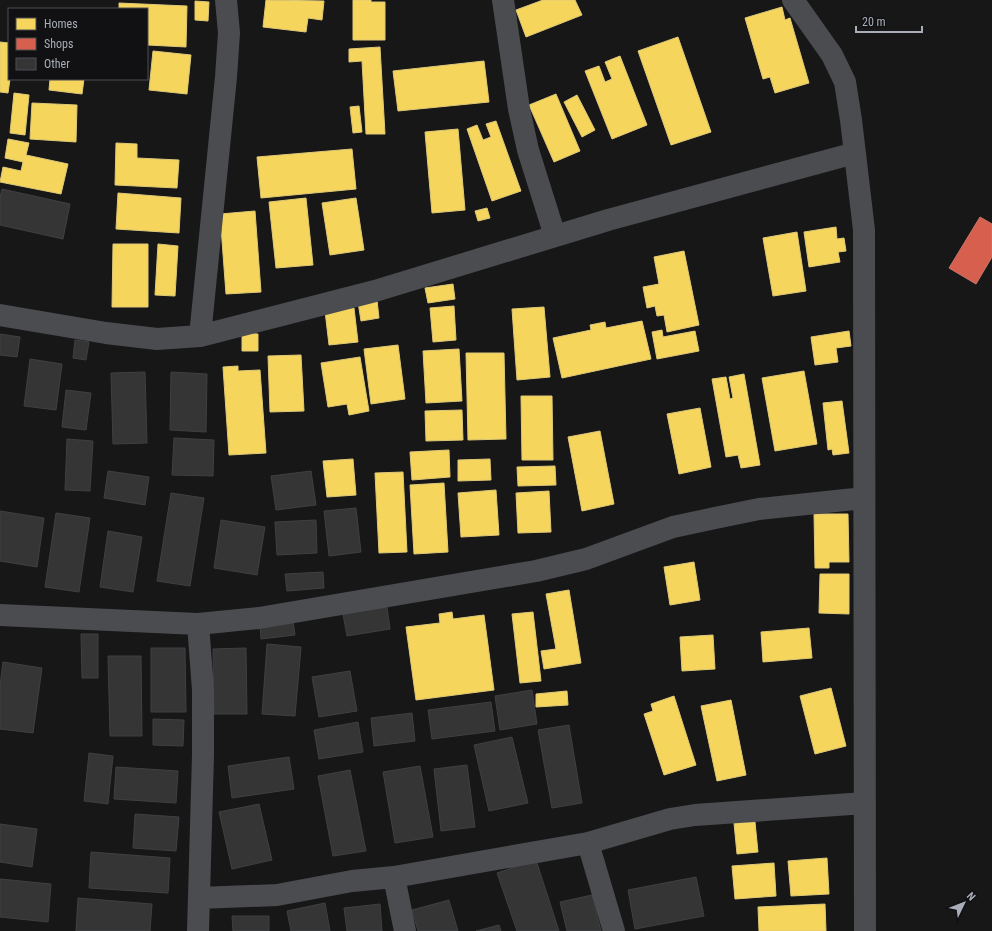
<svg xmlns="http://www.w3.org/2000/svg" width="992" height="931" viewBox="0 0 992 931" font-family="'Roboto Condensed',sans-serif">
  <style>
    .homes { fill: #f6d55c; stroke: #dfc978 }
    .shops { fill: #d6604d; stroke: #c8776d }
    .building { fill: #353536; stroke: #3f4043 }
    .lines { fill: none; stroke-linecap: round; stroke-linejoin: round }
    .minor { stroke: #4b4c50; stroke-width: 22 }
  </style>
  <rect width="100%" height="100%" fill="#171717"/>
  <!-- homes -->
  <path class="homes" d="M266 0 324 1 322 20 308 18 306 32 263 27Z
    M353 0H371V2H385V40H353Z
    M543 0H575L582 15 526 37 516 10Z
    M195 1 209 2 208 21 195 20Z
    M119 3 187 6 186 47 147 45V9H119Z
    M782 7 785 20 790 18 809 83 775 93 770 77 763 79 745 18Z
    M678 37 711 132 671 145 638 51Z
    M0 42 9 43 10 79 8 93 0 92Z
    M380 47 385 134H366L362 61 349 62V49Z
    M153 51 191 55 187 94 149 90Z
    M620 56 647 125 612 139 585 71 599 66 605 82 612 79 605 62Z
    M484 61 489 102 398 111 393 71Z
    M50 79H84L82 94 49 90Z
    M14 93 29 95 25 135 10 133Z
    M556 94 580 151 554 162 529 105Z
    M577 95 595 130 582 137 564 102Z
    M32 103 77 105 76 142 30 139Z
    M359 106 362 132 353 133 350 107Z
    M496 121 521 191 492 201 467 129 477 125 483 140 491 137 486 124Z
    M458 129 465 210 432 213 425 132Z
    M8 139 29 143 26 155 68 164 61 194 0 182 3 167 21 171 23 162 5 158Z
    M116 143 137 144V158L179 160 177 188 115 185Z
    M352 149 356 189 261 198 257 157Z
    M118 193 181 198 179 233 116 229Z
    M306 198 313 265 276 268 269 202Z
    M356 198 364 250 330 255 322 203Z
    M487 208 490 218 478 221 475 211Z
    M255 211 261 292 226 294 220 214Z
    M836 227 837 239 844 238 846 251 838 252 840 262 809 267 804 232Z
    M797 232 806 291 773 296 763 238Z
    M113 244H148V307H112Z
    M158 244 178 246 175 296 155 295Z
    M684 251 699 325 667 332 664 315 657 316 655 306 647 308 643 287 659 284 654 257Z
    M453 284 455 299 428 303 425 288Z
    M377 300 379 318 361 321 358 302Z
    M454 306 456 340 433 342 430 308Z
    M544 307 550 377 517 380 512 309Z
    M354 308 358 342 329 345 325 311Z
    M642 321 651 359 562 378 553 338 591 330 590 325 605 322 606 328Z
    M662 330 663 337 695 331 699 351 657 359 652 332Z
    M849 331 851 346 836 348 838 362 815 365 811 337Z
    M242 333 258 334V351H242Z
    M398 345 405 399 371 404 364 349Z
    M459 349 462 401 426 403 423 351Z
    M466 353H504L506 439 468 440Z
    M301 355 304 411 270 412 268 356Z
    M360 357 369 411 349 415 347 404 328 407 321 363Z
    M238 366V371L260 370 266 453 229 455 223 367Z
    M804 371 817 444 775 451 762 378Z
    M744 374 760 465 741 468 738 455 726 457 712 379 726 377 730 399 733 398 729 377Z
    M521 396H552L553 460H522Z
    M842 401 849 453 833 455 832 449 828 450 823 403Z
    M700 408 711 467 679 474 667 414Z
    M462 410 463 440 426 441 425 411Z
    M600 431 614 504 582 511 568 437Z
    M449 450 450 477 412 480 410 452Z
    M353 459 356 495 327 497 323 461Z
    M490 459 491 480 458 481V460Z
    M555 466 556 485 518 486 517 467Z
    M403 472 407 552 379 553 375 473Z
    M444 483 448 552 414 554 410 485Z
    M496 490 499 535 461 537 458 493Z
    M549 491 551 532 518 533 516 493Z
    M814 514H848L849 562H829V568H815Z
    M694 562 700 600 670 605 664 567Z
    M820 574H849V614L819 613Z
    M569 590 581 663 544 669 541 651 556 649 546 594Z
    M452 612 453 619 484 615 494 690 416 700 406 627 440 623 439 614Z
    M533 612 541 681 520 683 512 614Z
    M809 628 812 658 763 662 761 632Z
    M713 635 715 669 682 671 680 637Z
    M831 688 846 746 815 754 800 696Z
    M567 691 568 705 536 707V694Z
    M674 696 696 765 664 775 644 714 653 711 651 704Z
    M731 700 746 775 717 781 701 706Z
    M755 822 758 852 737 854 734 823Z
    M827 858 829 894 791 896 788 861Z
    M774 863 776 896 735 899 732 866Z
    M825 904 826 931H759L758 907Z"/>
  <!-- shops -->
  <path class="shops" d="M980 217 992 224V257L976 284 949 268Z"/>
  <!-- building -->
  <path class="building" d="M2 189 70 204 63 239 0 225V197Z
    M0 334 20 337 17 357 0 355Z
    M75 340 89 342 86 360 73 358Z
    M30 359 62 364 56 410 24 406Z
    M145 372 147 443 113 444 111 373Z
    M171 372 207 374 206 432 170 430Z
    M66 390 91 393 86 430 62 427Z
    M174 438 214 440 213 476 172 475Z
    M67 439 93 441 90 491 65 490Z
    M108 471 149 477 145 505 104 498Z
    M311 471 316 505 276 510 271 476Z
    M171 493 204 498 190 586 157 581Z
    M356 508 361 552 329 556 324 511Z
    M0 511 44 518 37 567 0 561Z
    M56 513 90 518 79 592 45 587Z
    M221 520 265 527 257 575 214 568Z
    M316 520 317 553 277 555 275 522Z
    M108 531 142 537 133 592 100 587Z
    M323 572 324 588 287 591 285 574Z
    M387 607 390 629 347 636 343 614Z
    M293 621 295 635 261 639 260 625Z
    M81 634H98V678H82Z
    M267 644 301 647 295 716 262 714Z
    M151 648H185L186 712H151Z
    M246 648 247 714H214L213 649Z
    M108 656H141L142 736H110Z
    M3 662 42 668 33 733 0 729V686Z
    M350 671 357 711 319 717 312 677Z
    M532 690 537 724 500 730 495 696Z
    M491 702 495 731 432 739 428 710Z
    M412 713 415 741 374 746 371 718Z
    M153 719 184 720 183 746 153 745Z
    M358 722 363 752 319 759 314 730Z
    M569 725 582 803 552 808 538 730Z
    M512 737 528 803 489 811 474 745Z
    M89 753 113 756 108 804 84 801Z
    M289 757 294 789 232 798 228 766Z
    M467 765 475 827 441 831 434 769Z
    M420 766 433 837 395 843 383 772Z
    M116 767 178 771 176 803 114 799Z
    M350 770 366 851 333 856 318 776Z
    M259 804 272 860 232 869 219 812Z
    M135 814 179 817 176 851 133 848Z
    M0 824 37 829 32 867 0 862Z
    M91 852 170 858 168 893 89 888Z
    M536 860 559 931H517L497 873Z
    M696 877 704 916 635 929 628 890Z
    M0 879 51 884 48 922 0 917Z
    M592 895 601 931H567L560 902Z
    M78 898 152 904 150 931H76Z
    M449 900 458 931H418L412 910Z
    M325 903 330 931H291L287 911Z
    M380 904 382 931H347L344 908Z
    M232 916H269V931H233Z
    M499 925 501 931H476Z"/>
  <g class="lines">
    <!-- minor -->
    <path class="minor" d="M503 0 519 109 528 150 555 236
      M793 0 832 55 845 82 851 120 864 230 865 931
      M0 315 106 333 157 339 200 336 375 291 608 220 855 153
      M200 336 226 77 229 33 226 0
      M0 615 198 624 259 618 536 571 586 559 673 527 715 518 759 509 864 498
      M588 843 614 931
      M394 877 405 931
      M199 898 277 895 352 881 394 877 588 843 670 819 695 815 865 803
      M198 931 203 755V690L198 624"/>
  </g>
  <!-- legend -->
  <rect x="8" y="8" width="140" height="72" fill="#111113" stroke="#4d4f55"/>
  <rect x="16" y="18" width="20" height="12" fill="#f6d55c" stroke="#4d4f55"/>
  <text x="44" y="28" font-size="12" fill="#a8adb8">Homes</text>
  <rect x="16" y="38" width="20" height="12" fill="#d6604d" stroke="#4d4f55"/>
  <text x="44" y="48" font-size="12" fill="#a8adb8">Shops</text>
  <rect x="16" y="58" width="20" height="12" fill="#353536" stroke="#4d4f55"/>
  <text x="44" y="68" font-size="12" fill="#a8adb8">Other</text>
  <!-- north arrow -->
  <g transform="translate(964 903) rotate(47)" stroke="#111113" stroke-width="3" paint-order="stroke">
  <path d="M0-3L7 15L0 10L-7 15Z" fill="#a8adb8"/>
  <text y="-6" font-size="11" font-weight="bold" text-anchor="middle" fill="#a8adb8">N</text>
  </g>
  <!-- scale -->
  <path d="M856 26v6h66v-6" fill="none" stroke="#a8adb8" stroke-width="2"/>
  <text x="862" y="26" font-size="12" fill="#a8adb8" stroke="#111113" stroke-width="3" paint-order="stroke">20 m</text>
</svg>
